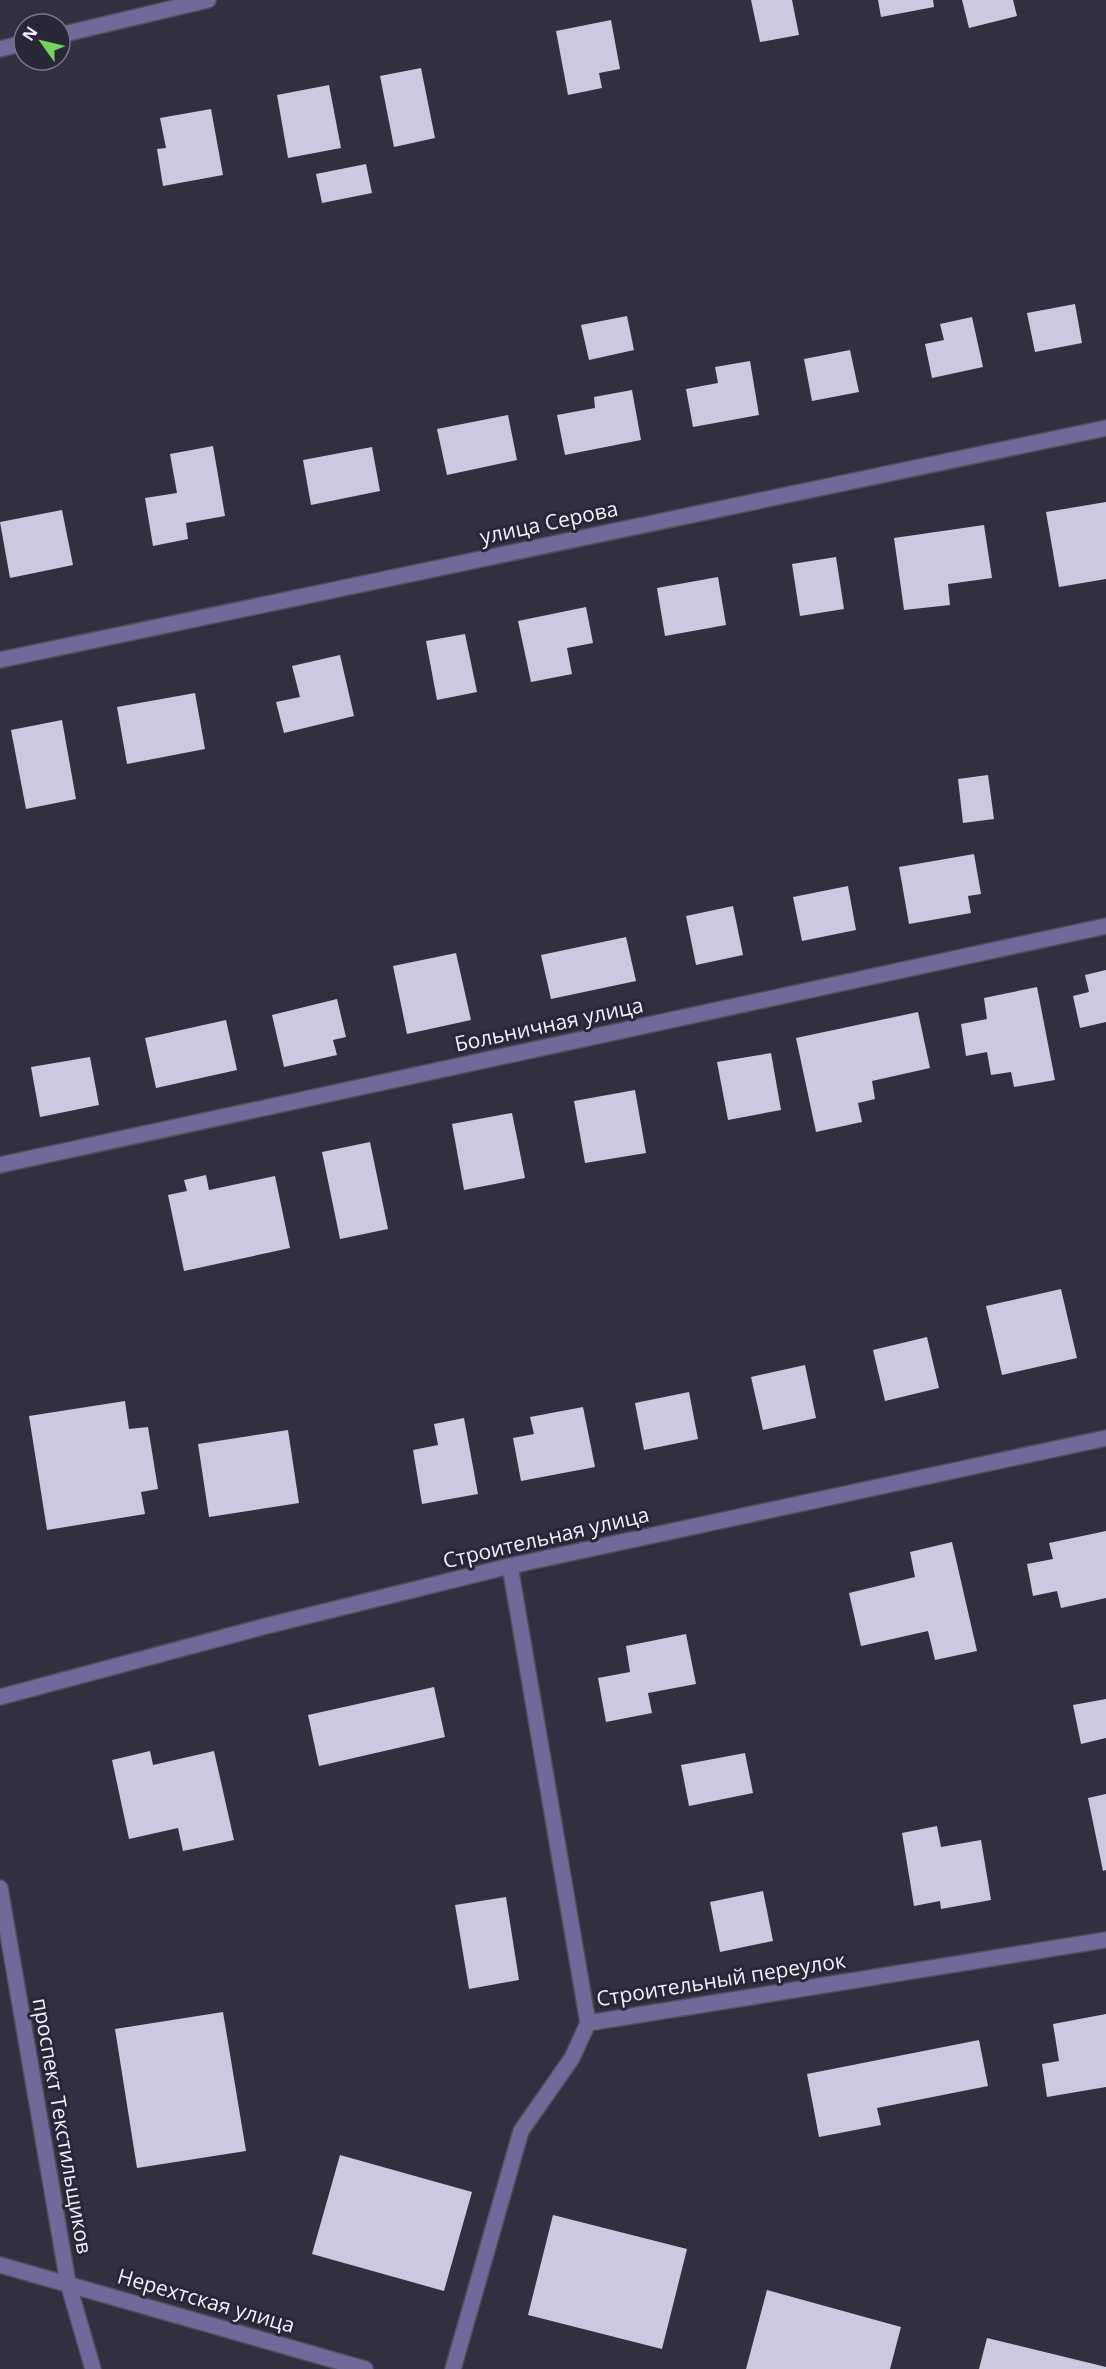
<svg xmlns="http://www.w3.org/2000/svg" width="1106" height="2369" viewBox="0 0 1106 2369" font-family="'Open Sans',sans-serif">
  <style>
    .building { fill: #cbc9e0 }
    .lines { fill: none; stroke-linecap: round; stroke-linejoin: round }
    .minor-casing { stroke: #504f5f; stroke-width: 18 }
    .minor { stroke: #6f6a99; stroke-width: 15 }
    .labels { text-anchor: middle; stroke-width: 6; stroke-linejoin: round; paint-order: stroke }
    .street-label { font-size: 21px; fill: #f1f0fc; stroke: #282637 }
  </style>
  <rect width="100%" height="100%" fill="#313041"/>
  <!-- building -->
  <path class="building" d="M751 0H792L799 35 760 42Z
    M878 0H933L934 7 881 17Z
    M962 0H1013L1017 16 969 28Z
    M611 20 620 69 599 73 602 88 568 95 556 31Z
    M421 68 435 138 394 147 380 76Z
    M329 85 341 148 288 158 277 95Z
    M211 109 223 175 163 186 157 149 166 148 160 118Z
    M366 164 372 193 322 203 316 174Z
    M1075 304 1082 343 1035 352 1027 313Z
    M627 316 634 350 589 360 581 325Z
    M972 317 983 367 932 378 925 344 944 340 940 324Z
    M850 350 859 392 812 401 804 359Z
    M750 361 759 415 693 427 686 389 718 383 715 367Z
    M632 390 641 440 565 455 557 415 595 408 594 397Z
    M508 415 517 460 447 475 437 429Z
    M213 446 225 516 186 523 188 539 153 546 145 498 177 493 170 454Z
    M372 447 380 491 311 505 303 460Z
    M1106 502V579L1059 587 1046 512Z
    M62 510 73 565 10 578 0 522Z
    M984 525 992 578 948 584 950 605 904 610 894 538Z
    M836 557 844 609 800 616 792 564Z
    M718 577 726 625 665 636 657 588Z
    M586 607 593 643 567 648 572 674 531 682 518 621Z
    M465 634 477 692 437 700 426 641Z
    M340 655 354 716 284 733 276 702 300 697 292 666Z
    M195 693 205 749 127 764 117 707Z
    M62 720 76 799 26 809 11 730Z
    M988 775 994 819 963 823 958 779Z
    M974 854 981 894 968 896 971 913 909 924 899 867Z
    M848 886 856 930 802 941 793 897Z
    M733 906 743 955 696 965 686 916Z
    M626 937 636 981 551 999 541 955Z
    M456 953 471 1020 407 1034 393 966Z
    M1106 970V1022L1080 1028 1073 996 1089 992 1085 975Z
    M1037 987 1055 1080 1014 1087 1011 1072 991 1075 987 1052 966 1056 961 1024 987 1019 984 998Z
    M337 999 346 1037 333 1040 337 1055 284 1067 272 1015Z
    M918 1012 930 1068 872 1081 875 1099 858 1103 862 1122 816 1132 796 1038Z
    M226 1020 237 1070 156 1088 145 1038Z
    M771 1053 781 1110 728 1120 717 1062Z
    M90 1057 99 1105 40 1117 31 1067Z
    M635 1090 646 1153 585 1163 574 1101Z
    M512 1113 525 1178 464 1190 452 1124Z
    M370 1142 388 1229 340 1239 322 1152Z
    M206 1175 209 1190 275 1176 290 1248 184 1271 168 1195 187 1191 184 1180Z
    M1061 1289 1077 1358 1002 1375 986 1306Z
    M927 1337 939 1388 885 1401 873 1350Z
    M805 1365 816 1418 763 1430 751 1377Z
    M689 1392 698 1439 644 1450 635 1403Z
    M125 1401 129 1429 148 1427 158 1489 141 1492 145 1514 47 1530 29 1416Z
    M583 1407 595 1467 521 1481 513 1438 534 1434 530 1417Z
    M464 1418 478 1494 422 1504 413 1450 438 1445 434 1424Z
    M288 1430 299 1503 209 1517 198 1444Z
    M1106 1531V1598L1061 1608 1057 1591 1033 1596 1027 1564 1053 1559 1049 1543Z
    M952 1542 977 1651 935 1660 928 1631 861 1646 849 1593 915 1577 910 1552Z
    M686 1634 696 1684 648 1693 652 1713 606 1722 598 1678 630 1672 626 1646Z
    M434 1687 445 1737 319 1766 308 1715Z
    M1106 1699V1738L1081 1744 1073 1705Z
    M150 1751 153 1765 214 1751 234 1840 183 1851 178 1828 129 1839 112 1760Z
    M745 1753 753 1793 689 1806 681 1765Z
    M1106 1794V1870L1103 1871 1088 1798Z
    M937 1826 941 1847 981 1840 991 1900 941 1909 940 1901 914 1906 902 1833Z
    M763 1891 773 1941 720 1952 710 1902Z
    M506 1897 519 1980 469 1989 455 1905Z
    M223 2012 246 2151 137 2168 115 2029Z
    M1106 2014V2087L1047 2097 1042 2064 1059 2061 1053 2024Z
    M979 2040 988 2086 877 2108 881 2125 819 2137 807 2074Z
    M340 2155 472 2192 444 2291 312 2254Z
    M553 2215 687 2249 662 2349 528 2315Z
    M767 2290 901 2327 890 2369H746Z
    M987 2338 1106 2367V2369H979Z"/>
  <g class="lines">
    <defs>
      <path id="minor" d="M60 35 208 0
        M0 49 24 43
        M0 660 1106 428
        M0 1165 1106 926
        M510 1566 588 2023 1106 1940
        M0 1697 266 1626 510 1566 1106 1438
        M0 1888 68 2283 93 2369
        M0 2265 365 2369
        M453 2369 521 2131 572 2058 588 2023"/>
    </defs>
    <!-- minor casing -->
    <use href="#minor" class="minor-casing"/>
    <!-- minor -->
    <use href="#minor" class="minor"/>
  </g>
  <g class="labels">
    <!-- street labels -->
    <g class="street-label">
      <text transform="translate(549 523) rotate(-12)" y="7">улица Серова</text>
      <text transform="translate(549 1025) rotate(-12)" y="7">Больничная улица</text>
      <text transform="translate(546 1538) rotate(-13)" y="7">Строительная улица</text>
      <text transform="translate(721 1980) rotate(-9)" y="7">Строительный переулок</text>
      <text transform="translate(62 2126) rotate(80)" y="7">проспект Текстильщиков</text>
      <text transform="translate(206 2301) rotate(16)" y="7">Нерехтская улица</text>
    </g>
  </g>
  <!-- north arrow -->
  <g transform="translate(42 42) rotate(304)"><circle r="28" fill="#282637" stroke="#787786" stroke-width="1.5"/>
  <path d="M0-4.5L10 22L0 15L-10 22Z" fill="#75d25b"/>
  <text y="-9" font-size="16" font-weight="bold" text-anchor="middle" fill="#f1f0fc">N</text>
  </g>
</svg>
